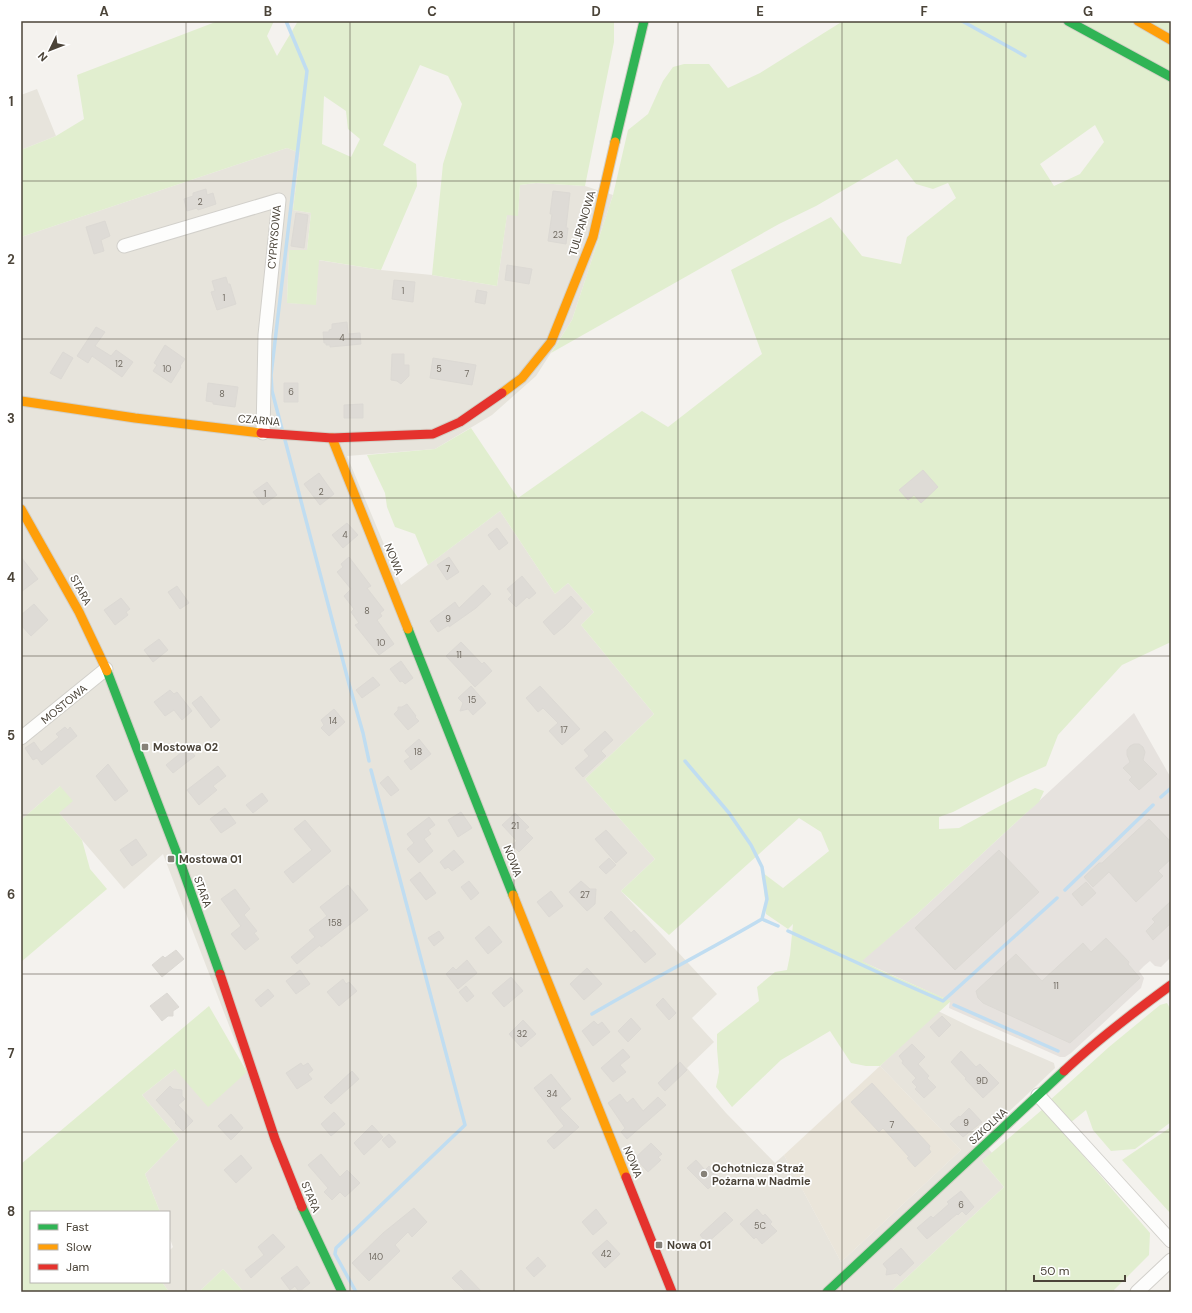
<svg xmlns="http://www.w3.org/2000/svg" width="1192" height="1313" viewBox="0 0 1192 1313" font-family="'DM Sans',sans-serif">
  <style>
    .residential { fill: #e7e4dc }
    .industrial { fill: #e6e2de }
    .education { fill: #eae5da }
    .green { fill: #e1eecf; fill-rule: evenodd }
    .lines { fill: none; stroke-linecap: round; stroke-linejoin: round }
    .stream { stroke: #c0ddf1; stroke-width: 3.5 }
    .building { fill: #dedbd6; stroke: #dcd9d4 }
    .street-casing { stroke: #d2d0cb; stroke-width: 15 }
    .fast-casing { stroke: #d3cfc5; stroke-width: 11 }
    .slow-casing { stroke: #d3cfc5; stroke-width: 11 }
    .jam-casing { stroke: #d3cfc5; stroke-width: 11 }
    .street { stroke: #fdfdfc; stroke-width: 13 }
    .fast { stroke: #30b455; stroke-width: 9 }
    .slow { stroke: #ff9f0a; stroke-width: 9 }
    .jam { stroke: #e5322d; stroke-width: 9 }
    .grid { fill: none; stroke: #4b4439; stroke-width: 1; stroke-opacity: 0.55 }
    .poi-dot { fill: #868178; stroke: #fff; stroke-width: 1.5 }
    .labels { text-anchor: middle; stroke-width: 3.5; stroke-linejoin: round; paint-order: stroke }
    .number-label { font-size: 9px; fill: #706a61 }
    .street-label { font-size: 11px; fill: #4b4439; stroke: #fff }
    .poi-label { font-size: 11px; font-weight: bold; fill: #4b4439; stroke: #fff; text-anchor: start }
    .neatline { fill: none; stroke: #4b4439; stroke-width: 1.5 }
    .grid-label { font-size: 13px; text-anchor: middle; font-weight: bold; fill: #4b4439 }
  </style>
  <rect width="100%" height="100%" fill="#f4f2ee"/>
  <!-- residential -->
  <path class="residential" d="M37 89 56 136 21 150V95Z
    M287 148 300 153 293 210 311 213 307 250H289L287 303 316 304 318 260 381 270 432 275 497 286 507 214 518 215 520 185 536 183 585 186 613 195 572 320 536 376 492 415 435 449 347 456 401 585 500 511 555 594 568 583 594 612 581 625 654 714 585 779 655 859 621 891 717 994 692 1018 714 1042 687 1068 726 1113 775 1163 784 1155 841 1262 961 1150 880 1066 938 1011 973 1028 1054 1063 1055 1068 980 1139 992 1153 982 1161 1004 1187 891 1292H244L223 1269 199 1292H169L162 1282H169V1251L173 1247 169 1236V1212H160L145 1174 179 1139 142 1095 175 1069 247 1072 163 854 124 889 59 813 60 786 21 820V237Z"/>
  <!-- industrial -->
  <path class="industrial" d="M1134 713 1171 778V957L1161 967 1155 966 1150 961 1144 966 1139 971 1144 978 1141 988 1071 1053 1065 1057H1060L949 1008 950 1001 861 961 917 914Z"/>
  <!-- education -->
  <path class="education" d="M880 1066 961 1150 841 1262 784 1155Z"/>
  <!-- green -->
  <path class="green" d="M218 21H274L267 36 277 56 298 21H614V42L585 186 536 183 520 185 518 216 507 215 497 286 432 275 443 164 462 104 448 76 420 65 383 145 416 164 417 186 381 270 319 260 316 305 287 303 289 250H307L311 213 293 210 300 153 287 148 21 237V150L56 136 84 119 77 75ZM324 96 346 111 348 129 360 139 351 157 322 144Z
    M843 21H1171V642L1122 665 1058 735 1046 766 1017 779 953 812 939 817V829L959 828 998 807 1035 788 1044 791 1039 802 1025 814 917 914 862 961 880 970 951 1001 880 1066H866L851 1063 830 1031 781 1060 732 1107 716 1087 719 1072 717 1049V1034L759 1001 757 987 775 972 787 970 790 955 793 924 788 929 766 914 763 873 783 888 829 851 821 832 799 818 669 935 621 891 655 859 585 779 654 714 581 625 594 612 568 583 555 594 500 511 428 565 415 534 395 527 387 507 385 493 367 455 435 449 471 428 518 498 642 411 668 427 762 354 731 270 831 217 862 256 901 264 907 237 956 198 948 183 933 189 916 184 897 159 816 206 779 224 551 353 572 320 613 195 628 130 648 114 663 81 673 67 684 64H709L728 88 760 73ZM1095 125 1104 142 1080 174 1054 186 1040 164Z
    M60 786 73 801 59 813 82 840 90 869 107 889 21 962V820Z
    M1167 1003 1171 1010V1122L1135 1149 1111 1151 1093 1130 1086 1110 1070 1123 1049 1101 1109 1047 1160 1005Z
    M209 1006 247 1072 208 1107 175 1069 142 1095 179 1139 145 1174 160 1212H31V1282H162L169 1292H21V1164Z
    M1043 1109 1150 1233 1149 1255 1114 1290 1115 1292H891L1004 1187 982 1161Z
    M1171 1127V1214L1122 1160Z
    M223 1269 244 1292H199Z"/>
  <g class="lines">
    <!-- stream -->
    <path class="stream" d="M962 21 1025 56
      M282 429 272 391 271 375 307 71 286 21
      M285 440 349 684 363 733 369 761
      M685 761 729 813 751 845 762 867 767 899 762 919
      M1161 797 1171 788
      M1065 890 1153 805
      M788 931 886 976 943 1001 1057 898
      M954 1005 1058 1051
      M592 1014C648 981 706 952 762 919L778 926
      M356 1292 335 1254 336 1248 465 1125 371 770"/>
  </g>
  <!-- building -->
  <path class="building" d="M206 189 207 195 213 193 216 204 198 210 197 208 187 211 184 199 193 196V193Z
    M553 191 570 193 566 228H568L566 244 548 241 552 214H550Z
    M296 213 308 215 304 248 291 246Z
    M105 221 110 236 101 240 104 251 94 254 86 227Z
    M507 265 532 269 529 284 505 280Z
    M226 277 228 284H230L236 304 217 310 211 292 215 291 212 281Z
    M394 280 415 282 413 302 392 299Z
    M477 290 487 292 485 304 475 302Z
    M347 322 348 334 360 333 361 344 330 347V345H326V343H324L323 332H329V330L332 329V324Z
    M96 327 105 332 95 346 111 356 116 350 133 362 122 377 92 356 88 363 77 356Z
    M165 345 185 359 180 366 181 367 171 383 153 371 157 365 154 363Z
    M63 352 73 358 61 379 50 373Z
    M392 354H404V365H409V376L401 384 397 381 391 380Z
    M433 358 476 365 472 385 430 378Z
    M208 383 238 387 235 407 213 404V402L206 401Z
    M284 383H298V402H284Z
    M363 404V418H344V405Z
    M923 470 938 487 921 503 914 495 908 500 899 490Z
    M319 473 334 494 320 505 304 484Z
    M267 482 277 495 263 505 253 492Z
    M347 523 358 535 343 548 332 535Z
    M497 528 508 543 499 550 488 535Z
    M21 557 38 579 21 592Z
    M349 557 371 586 367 588 384 610 380 613 382 616 377 620 394 644 379 655 355 625 359 623 351 612 354 609 344 596 351 589 337 572 343 567 341 564Z
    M449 557 459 572 447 580 437 565Z
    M522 576 536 593 529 599 527 597 516 607 508 599 512 595 507 589Z
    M483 585 491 594 476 608 449 627V625L438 632 430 621 455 602 459 608Z
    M177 586 189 603 180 609 168 592Z
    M571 596 582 608 565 626 554 635 543 622Z
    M121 598 130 609 126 612 128 615 115 625 104 610Z
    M34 604 48 620 31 636 21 625V615Z
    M159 639 168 650 153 662 144 650Z
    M461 642 482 664 484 662 492 671 475 687 446 656Z
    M401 661 413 678 405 684 402 681 400 682 390 669Z
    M373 677 380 685 362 698 356 690Z
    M471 686 486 703 473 715 468 709 460 711 463 703 458 698Z
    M540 686 580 729 562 745 549 731 558 723 543 708 538 712 526 698Z
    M170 690 174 694 177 692 192 711 182 720 174 710 165 716 154 702Z
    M201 696 220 720 211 728 192 703Z
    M407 704 416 716 415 717 419 721 408 730 394 714 398 710V707H402Z
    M334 709 345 722 329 736 321 728 324 725 321 720Z
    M65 727 68 730 70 727 77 736 42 765 37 758 33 760 25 748 34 742 41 752 59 737 56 734Z
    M605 731 613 740 601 751 606 756 583 777 575 768 589 756 584 750Z
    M419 739 431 754 411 770 404 761 410 757 405 751Z
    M1134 744H1139L1143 747 1145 752 1143 760 1157 774 1139 790 1129 780 1132 777 1123 768 1130 762 1127 755V750L1130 746Z
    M188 747 195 756 173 773 166 765Z
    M108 764 128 791 115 801 96 776Z
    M218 766 226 776 213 786 217 790 199 805 187 790Z
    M388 776 399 790 391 796 380 783Z
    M262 793 268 801 253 813 246 805Z
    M225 808 236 823 221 833 210 819Z
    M461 812 472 828 458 837 448 820Z
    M515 813 529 827 525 830 533 838 519 852 512 845 517 841 502 825Z
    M429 817 435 825 428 830 431 834 424 839 433 851 419 863 407 849 414 843 407 834Z
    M1149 819 1171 842V859L1158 871 1163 876 1136 902 1109 872 1093 887 1084 877 1099 863H1102Z
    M305 820 331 851 293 883 284 872 312 850 294 829Z
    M606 830 627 853 616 863 595 839Z
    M136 839 147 855 132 866 120 850Z
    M454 850 464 862 452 871 448 867 445 869 440 862Z
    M999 850 1039 892 955 970 915 928Z
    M609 858 616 865 606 874 599 867Z
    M420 872 436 893 426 900 410 880Z
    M469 881 479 893 471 900 461 887Z
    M581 881 590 889H596L595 904 587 911 569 892Z
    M1086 882 1096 893 1082 906 1072 894Z
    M348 885 368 910 321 947 320 945 297 964 291 957 315 937 309 930 327 916 320 907Z
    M235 889 250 909 244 915 257 931 254 933 259 939 245 950 231 934 241 926 221 899Z
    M551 891 563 906 549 917 537 902Z
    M1171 901V923L1153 940 1146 931 1155 922 1152 919Z
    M611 911 631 933 634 930 656 954 645 963 604 918Z
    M489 926 502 942 488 954 475 938Z
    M439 931 444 938 434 946 428 938Z
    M1106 938 1129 962 1128 964 1140 978 1070 1043 983 1003 978 998 976 991 1016 954 1042 981 1083 943 1091 952Z
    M176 950 184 959 162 977 152 965 163 956 165 958Z
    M467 960 477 973 458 989 446 974 453 967 456 970Z
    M587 968 602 984 584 1000 570 984Z
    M300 970 310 984 296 994 286 981Z
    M511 977 523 991 504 1007 492 993Z
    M343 979 346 984 349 982 357 991 339 1006 327 992Z
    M466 986 474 996 467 1002 459 992Z
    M268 989 274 996 261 1007 255 1000Z
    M167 993 179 1007 173 1011V1016H168L162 1021 150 1006Z
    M663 998 676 1013 669 1020 656 1005Z
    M942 1016 951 1025 939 1037 930 1027Z
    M631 1018 641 1029 628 1042 618 1031Z
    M523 1020 536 1034 521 1047 509 1034Z
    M594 1021 598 1025 602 1022 610 1032 593 1046 582 1031Z
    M912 1044 925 1057 918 1064 929 1076 927 1078 936 1087 924 1098 915 1089 917 1087 912 1082 916 1078 902 1063 903 1061 899 1056Z
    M623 1049 630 1057 620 1065 626 1072 613 1082 601 1068Z
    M961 1051 976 1067 980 1064 999 1083 983 1098 965 1079 966 1078 951 1062Z
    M680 1062 687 1070 665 1091 658 1083Z
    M301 1063 303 1066 308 1063 313 1070 308 1074 312 1079 297 1089 286 1073Z
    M352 1071 359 1079 331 1104 324 1097Z
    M551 1074 571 1099 560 1108 579 1127 554 1149 547 1141 564 1126 534 1088Z
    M872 1083 930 1146 929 1149 931 1152 915 1167 907 1158 909 1157 883 1128 879 1132 851 1102Z
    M170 1086 173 1089 182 1090V1096L185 1099 178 1105 193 1121 183 1131 175 1123 176 1122 156 1100Z
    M620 1094 627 1103 633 1098 643 1111 658 1097 666 1105 627 1139 621 1132 625 1128 608 1103Z
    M969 1108 982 1122 963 1137 950 1124 959 1116 960 1117Z
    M334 1112 345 1124 331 1136 321 1124Z
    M231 1114 243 1128 231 1140 218 1126Z
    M372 1125 383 1137 364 1155 354 1143Z
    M389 1134 396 1142 389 1148 382 1140Z
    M651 1143 662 1154 658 1157 661 1160 648 1172 635 1158Z
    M321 1154 340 1177 347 1170 360 1183 345 1197 340 1192 332 1200 324 1192 328 1188 308 1165Z
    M241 1155 252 1168 236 1183 224 1170Z
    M696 1160 705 1170 709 1166 720 1178 708 1189 687 1168Z
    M961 1191 974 1207 966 1215 962 1211 958 1215 957 1214 927 1239 917 1228 931 1216 933 1218 949 1204 947 1202Z
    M414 1208 427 1222 412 1237 408 1232 395 1245 400 1251 369 1281 352 1263 383 1233Z
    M596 1209 607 1223 593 1235 582 1222Z
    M757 1209 763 1216 765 1214 772 1222 770 1224 777 1231 762 1244 756 1237 754 1239 740 1224Z
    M725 1212 733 1220 707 1243 700 1235Z
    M273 1234 285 1247 251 1278 245 1270 264 1255 258 1247Z
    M607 1240 620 1254 605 1268 592 1253Z
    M901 1248 914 1263 900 1276 897 1273 886 1275 887 1269 883 1264Z
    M538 1257 546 1266 534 1277 526 1268Z
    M297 1266 310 1283 299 1292 295 1286 290 1290 281 1278Z
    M461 1270 482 1292H466L452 1278Z"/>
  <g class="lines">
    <defs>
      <path id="street" d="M124 246 279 200 265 335 263 433
        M21 738 106 669
        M1038 1095 1171 1241
        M1137 1292 1171 1260"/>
      <path id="fast" d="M1068 21 1171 77
        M615 142 644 21
        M408 629 513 895
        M107 671 179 859 220 974
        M302 1207 342 1292
        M827 1292 1064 1071"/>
      <path id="slow" d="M1138 21 1171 40
        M502 393 522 378 551 342 593 237 615 142
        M21 401 135 418 261 433
        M332 438 408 629
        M21 509 79 612 107 671
        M513 895 626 1177"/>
      <path id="jam" d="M261 433 332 438 433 434 460 422 502 393
        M220 974 275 1139 302 1207
        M1064 1071C1098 1039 1134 1012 1171 985
        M626 1177 672 1292"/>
    </defs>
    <!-- street casing -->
    <use href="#street" class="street-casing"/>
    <!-- fast casing -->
    <use href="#fast" class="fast-casing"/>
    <!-- slow casing -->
    <use href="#slow" class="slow-casing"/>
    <!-- jam casing -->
    <use href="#jam" class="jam-casing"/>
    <!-- street -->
    <use href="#street" class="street"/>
    <!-- fast -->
    <use href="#fast" class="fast"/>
    <!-- slow -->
    <use href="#slow" class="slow"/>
    <!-- jam -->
    <use href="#jam" class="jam"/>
  </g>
  <!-- grid -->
  <path class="grid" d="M186 21V1292M350 21V1292M514 21V1292M678 21V1292M842 21V1292M1006 21V1292M21 181H1171M21 339H1171M21 498H1171M21 656H1171M21 815H1171M21 974H1171M21 1132H1171"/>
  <!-- markers -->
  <g class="poi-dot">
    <rect x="141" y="743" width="8" height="8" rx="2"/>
    <rect x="167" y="855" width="8" height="8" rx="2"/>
    <circle cx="704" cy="1174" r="4"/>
    <rect x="655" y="1241" width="8" height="8" rx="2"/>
  </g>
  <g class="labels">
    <!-- number labels -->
    <g class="number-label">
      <text x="200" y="205">2</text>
      <text x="558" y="238">23</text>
      <text x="403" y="294">1</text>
      <text x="224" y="301">1</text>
      <text x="342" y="341">4</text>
      <text x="119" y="367">12</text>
      <text x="167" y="372">10</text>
      <text x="439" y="372">5</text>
      <text x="467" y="377">7</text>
      <text x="291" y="395">6</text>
      <text x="222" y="397">8</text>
      <text x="321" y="495">2</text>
      <text x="265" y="497">1</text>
      <text x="345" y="538">4</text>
      <text x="448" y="572">7</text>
      <text x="367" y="614">8</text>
      <text x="448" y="622">9</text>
      <text x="381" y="646">10</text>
      <text x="459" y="658">11</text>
      <text x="472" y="703">15</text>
      <text x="333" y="724">14</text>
      <text x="564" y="733">17</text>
      <text x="418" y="755">18</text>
      <text x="515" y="829">21</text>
      <text x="585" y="898">27</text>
      <text x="335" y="926">158</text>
      <text x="1056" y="989">11</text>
      <text x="522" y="1037">32</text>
      <text x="982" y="1084">9D</text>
      <text x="552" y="1097">34</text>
      <text x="966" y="1126">9</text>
      <text x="892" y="1128">7</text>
      <text x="961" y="1208">6</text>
      <text x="760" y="1229">5C</text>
      <text x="606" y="1257">42</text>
      <text x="376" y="1260">140</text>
    </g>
    <!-- street labels -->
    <g class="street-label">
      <text transform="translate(582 223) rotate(-73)" y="4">TULIPANOWA</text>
      <text transform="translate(274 237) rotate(-85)" y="4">CYPRYSOWA</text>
      <text transform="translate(259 420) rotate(5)" y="4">CZARNA</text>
      <text transform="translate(394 559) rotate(68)" y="4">NOWA</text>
      <text transform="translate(81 590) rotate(62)" y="4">STARA</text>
      <text transform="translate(64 704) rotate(-39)" y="4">MOSTOWA</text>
      <text transform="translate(513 861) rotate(69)" y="4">NOWA</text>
      <text transform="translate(203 892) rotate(70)" y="4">STARA</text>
      <text transform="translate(988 1126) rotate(-43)" y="4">SZKOLNA</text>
      <text transform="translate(633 1162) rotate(68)" y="4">NOWA</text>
      <text transform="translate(311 1197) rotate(67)" y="4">STARA</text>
    </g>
    <!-- poi labels -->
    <g class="poi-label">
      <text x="153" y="751">Mostowa 02</text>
      <text x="179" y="863">Mostowa 01</text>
      <text x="712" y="1172">Ochotnicza Straż<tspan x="712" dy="13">Pożarna w Nadmie</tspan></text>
      <text x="667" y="1249">Nowa 01</text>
    </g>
  </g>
  <!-- border -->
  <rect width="1192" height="1313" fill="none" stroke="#ffffff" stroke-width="44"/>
  <!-- legend -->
  <rect x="30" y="1211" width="140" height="72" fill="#ffffff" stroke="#b7b4b0"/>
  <rect x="38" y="1224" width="20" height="6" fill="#30b455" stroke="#b7b4b0"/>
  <text x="66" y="1231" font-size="12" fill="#4b4439">Fast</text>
  <rect x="38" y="1244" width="20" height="6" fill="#ff9f0a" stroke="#b7b4b0"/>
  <text x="66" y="1251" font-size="12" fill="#4b4439">Slow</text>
  <rect x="38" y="1264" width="20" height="6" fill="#e5322d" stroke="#b7b4b0"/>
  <text x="66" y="1271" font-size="12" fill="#4b4439">Jam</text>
  <!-- north arrow -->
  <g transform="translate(50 50) rotate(227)" stroke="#ffffff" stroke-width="3" paint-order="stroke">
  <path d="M0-3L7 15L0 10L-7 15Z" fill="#4b4439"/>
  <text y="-6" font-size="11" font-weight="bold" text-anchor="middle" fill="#4b4439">N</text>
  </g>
  <!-- scale -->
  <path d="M1034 1275v6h91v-6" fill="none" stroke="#4b4439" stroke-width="2"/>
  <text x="1040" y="1275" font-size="12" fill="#4b4439" stroke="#ffffff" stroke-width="3" paint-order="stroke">50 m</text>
  <rect x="22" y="22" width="1148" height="1269" class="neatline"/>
  <g class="grid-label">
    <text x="104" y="16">A</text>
    <text x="268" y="16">B</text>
    <text x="432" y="16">C</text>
    <text x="596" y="16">D</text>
    <text x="760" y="16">E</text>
    <text x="924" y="16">F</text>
    <text x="1088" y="16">G</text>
    <text x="11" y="106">1</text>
    <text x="11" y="264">2</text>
    <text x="11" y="423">3</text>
    <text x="11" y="582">4</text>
    <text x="11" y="740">5</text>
    <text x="11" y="899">6</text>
    <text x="11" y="1058">7</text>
    <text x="11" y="1216">8</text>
  </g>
</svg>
